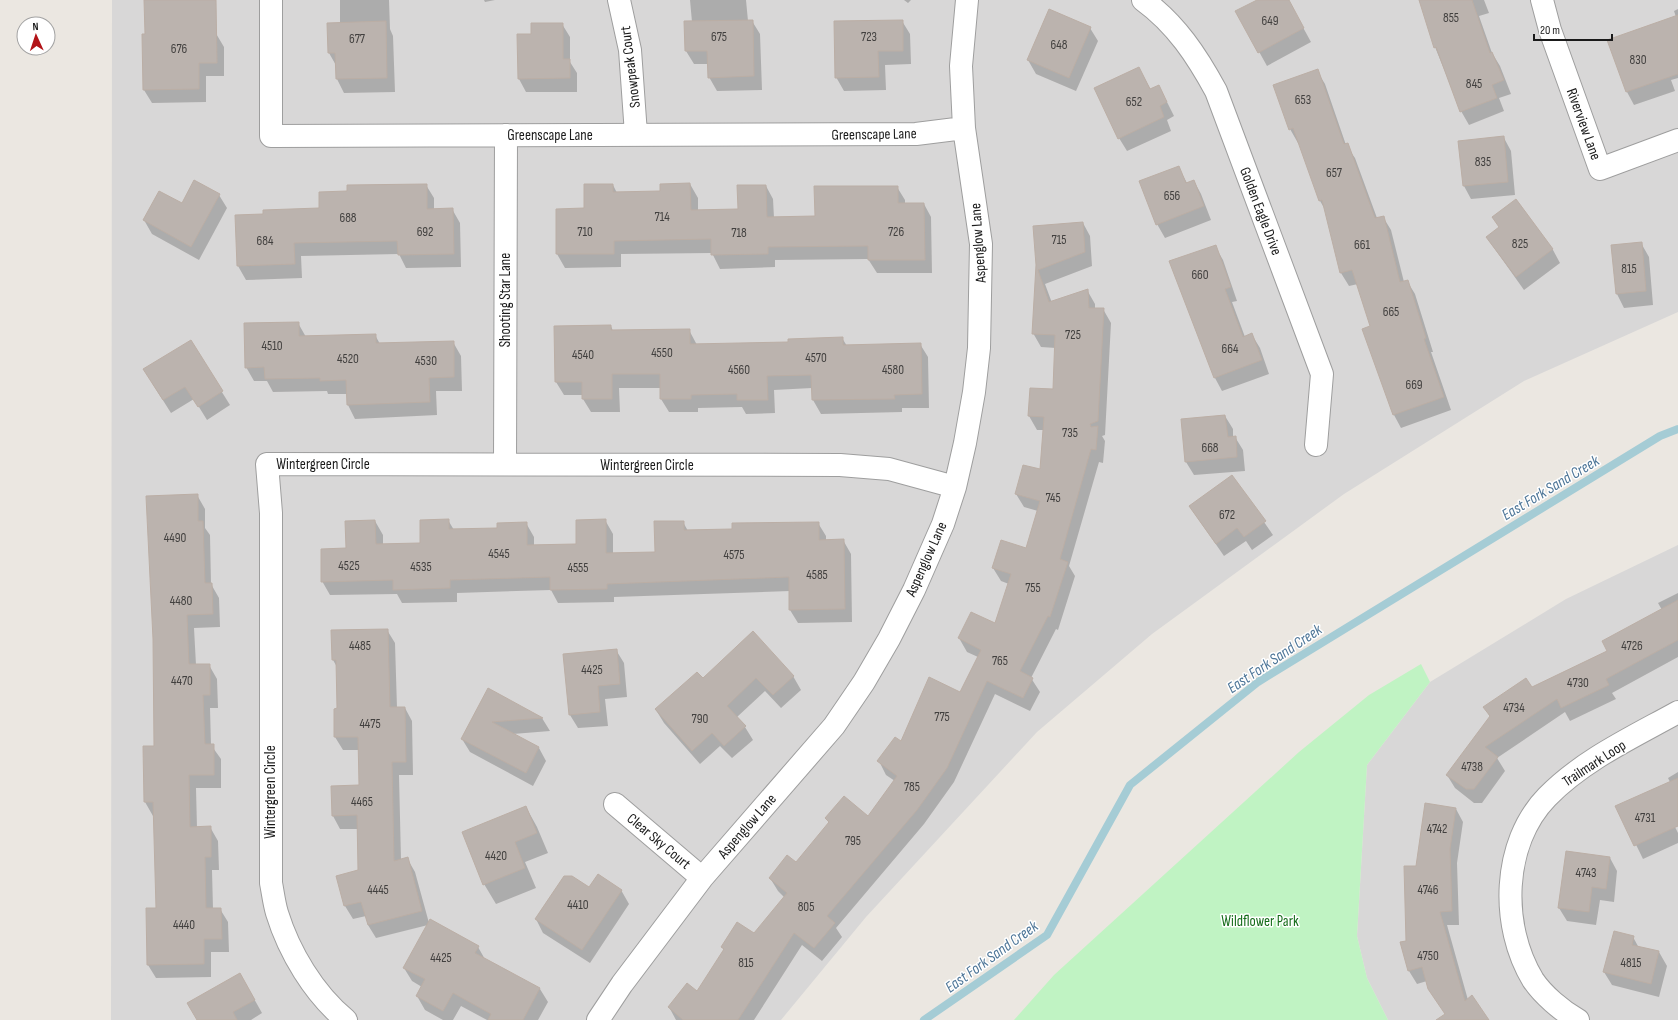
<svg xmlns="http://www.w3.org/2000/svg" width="1678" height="1020" viewBox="0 0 1678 1020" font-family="'Sofia Sans Condensed',sans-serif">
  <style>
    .residential { fill: #d8d7d7 }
    .park { fill: #c0f3c3 }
    .shadow { fill: #0003 }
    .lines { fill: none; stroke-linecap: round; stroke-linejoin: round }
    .stream { stroke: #a5ccd5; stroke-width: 8 }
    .building { fill: #bbb3ae; stroke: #bbaea5 }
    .street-casing { stroke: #9e9e9e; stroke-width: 24 }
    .street { stroke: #fff; stroke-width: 22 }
    .labels { text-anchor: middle; stroke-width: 3; stroke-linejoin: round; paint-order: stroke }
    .number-label { font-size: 13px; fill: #42403f }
    .street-label { font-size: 15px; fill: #1a1a1a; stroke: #fff }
    .park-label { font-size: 15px; fill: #156c1a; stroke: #fff }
    .water-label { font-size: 16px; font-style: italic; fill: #4e7698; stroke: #fff }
  </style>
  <rect width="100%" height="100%" fill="#ebe7e1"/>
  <!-- residential -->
  <path class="residential" d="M112 0H1678V312L1524 381 1344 494 1152 634 1037 732 866 917 781 1020H111Z
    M1678 545V1020H1388L1367 978 1357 936 1367 765 1430 682 1566 599Z"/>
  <!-- park -->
  <path class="park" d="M1421 664 1430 682 1367 765 1357 936 1367 978 1388 1020H1014L1054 975 1299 752 1369 695Z"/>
  <!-- shadow -->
  <path class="shadow" d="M145 0H196L224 47V76H206V102L152 103 144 90 143 35H146Z
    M340 0H389L390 29 393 36 395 92 344 93 337 79V67L329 53 328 24 340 23Z
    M484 0H495L485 2Z
    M690 0H746L748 21H752L760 34 762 90 717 91 709 77V64H694L686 51 692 22Z
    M904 0H911L908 3Z
    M1259 0H1288L1311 42 1267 66 1237 12Z
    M1420 0H1484L1489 13 1479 16 1492 53 1500 66 1511 94 1499 98 1504 111 1469 125 1461 111 1435 47Z
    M1678 9V78L1671 80 1675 91 1634 105 1627 92 1676 17 1674 11Z
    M902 21 910 34 911 64 885 65 886 90 844 91 836 77Z
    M562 24 570 37V62L577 73V92H526L519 79 518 35H532Z
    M1090 28 1098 41 1076 91 1036 74 1028 60Z
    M1139 68 1151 90 1166 100 1174 116 1167 120 1171 131 1127 151 1119 138Z
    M1317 71 1325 84 1346 145 1355 158 1377 218 1383 217 1391 230 1404 282 1407 281 1415 294 1433 352H1431L1451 410 1401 428 1394 415 1371 327 1358 284 1349 286 1341 273 1326 211 1320 201 1299 142 1298 143 1290 129Z
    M1504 138 1511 151 1515 195 1471 199 1464 186Z
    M1178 167 1187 183 1194 181 1201 194 1211 220 1165 238 1157 224Z
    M690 184 698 198V211L739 210 766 186 773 199 774 218 816 217 897 187 905 200V204H924L931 217 932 273H877L868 259 775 260V267L720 269 712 253 621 254V267L565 268 557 254V210L585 209 613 185 617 193 661 192Z
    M426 185 434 198V210L452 209 460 223 461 267 406 268 399 254 301 256 302 278 246 280 238 266 236 216 264 215 320 209 348 192Z
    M219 195 227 208 199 260 152 234 144 220 182 204Z
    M1516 200 1553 250 1560 263 1524 290 1487 238 1500 228 1493 217Z
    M1083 223 1090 236 1092 266 1045 284 1052 303 1087 290 1095 304V309H1103L1111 323 1105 435 1102 436 1105 441 1103 463 1099 462 1069 566 1075 576 1058 630 1056 629 1031 678 1040 692 1030 711 995 694 954 782 924 824 836 928 842 937 822 961 802 945 754 1020H676L669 1007 697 993 724 950 722 947 754 935 785 898 778 891 770 878 796 864 829 824 827 819 869 817 895 781 886 775 879 761 960 693 978 657 967 652 959 638 995 625 1009 584 1001 581 993 568 1027 549 1038 511 1024 507 1016 494 1041 471 1044 430H1037L1029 416 1031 389 1054 390 1056 348 1041 347 1033 333 1037 265Z
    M1641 243 1649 257 1653 305 1624 308 1617 294 1612 246Z
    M1215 246 1223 260 1237 301 1232 302 1245 337 1252 335 1260 348 1269 374 1222 391 1215 378Z
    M298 323 306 337 375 335 380 344 453 342 461 356 462 391H436L437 415 355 419 348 405 347 394H328L327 391 273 392 267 381H254L246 367Z
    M611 326 613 331 689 330 697 345 789 343 842 338 847 346 920 344 928 357 929 408H902V412L821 414 813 400 812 388 774 390 775 413 746 414 742 407 698 408V412H669L661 399V388H619L620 412H591L583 399V395H564L556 382Z
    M190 341 230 405 207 420 194 399 171 413 152 383Z
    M1225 416 1233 429V437H1235L1243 450 1245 471 1194 475 1186 462Z
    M1232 476 1273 535 1252 550 1246 541 1224 556 1190 507Z
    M197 495 205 509V528L210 535 211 584 219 598 220 627 194 628 196 665H209L217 679 218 708H210L211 745 221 759V788H196L197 828 210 827 218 841 219 870H212L213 909H220L228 922 229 952H211V977L156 978 148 965 157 909 155 816H153L145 802 144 747 155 746Z
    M448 520 454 530 498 529 526 523 534 537V546L577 545 605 520 613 534V554L656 553 683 522 688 531 733 530 818 523 826 536V541L843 540 851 554 852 622 798 623 790 610V591L614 597V602L558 603 551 590 457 593V602L402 603 397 594 330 595 322 581 347 549 375 521 383 535V545L421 544Z
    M1678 593V657L1612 693 1616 699 1570 721 1565 712 1497 758 1505 771 1482 803H1474L1455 788 1447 775 1490 717 1485 707 1531 688 1608 651 1662 610 1658 603Z
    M387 630 395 643 397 708H405L412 721 413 775H399L401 860 407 858 415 872 429 923 478 947 486 961 540 989 548 1002 538 1020H487L461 1006 453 1020H443L425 1010 417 996 422 987 412 981 404 968 428 925 376 938 368 925 366 916 353 919 345 906 359 871 358 829H340L333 816 360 786 359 750H343L335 737 338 709 337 667 333 660Z
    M616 650 624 663 627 697 605 699 608 726 578 728 570 715Z
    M793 676 801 690 781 708 765 691 737 717 745 727 753 740 732 758 720 746 700 764 664 723 656 710 703 680Z
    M489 690 542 718 550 731 513 734 539 748 546 761 533 786 470 752 462 739Z
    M1678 772V826L1675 827 1678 833V843L1643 859 1617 806 1670 782 1668 778Z
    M526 807 537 827 548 853 525 862 536 888 496 904 484 884Z
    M1456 809 1463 822 1457 863 1459 925H1447L1468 1000 1488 1020H1449L1427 981 1417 984 1409 971 1401 943 1407 941 1416 867Z
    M1610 858 1617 871 1614 902 1600 900 1596 925 1567 921 1559 908Z
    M589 888 621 890 629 904 590 963 543 933 536 919Z
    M1633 937 1639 948 1659 952 1667 966 1659 997 1612 985 1604 972Z
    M240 974 262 1013 251 1020H198Z"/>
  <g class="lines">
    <!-- stream -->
    <path class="stream" d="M924 1020 1047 935 1130 785 1258 682 1660 436 1678 429"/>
  </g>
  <!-- building -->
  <path class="building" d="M144 0H216L217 63H199V89L143 90 142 34H145Z
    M1257 0H1289L1304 28 1258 53 1235 11Z
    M1419 0H1472L1490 53 1492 52 1504 80 1492 85 1497 98 1460 112 1436 47 1434 48Z
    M1049 9 1091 27 1069 78 1027 60Z
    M1678 15V74L1626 92 1607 40Z
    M753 20 754 76 708 78 707 51H685L684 21Z
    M903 20V51H878L879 77 835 78 834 21Z
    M386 21 387 78 336 79 335 53H328L327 23Z
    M531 23H563V59H570V78L518 79 517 34H531Z
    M1139 67 1150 89 1159 85 1167 102 1160 106 1164 117 1118 139 1094 88Z
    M1318 69 1344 144 1348 143 1375 218 1384 216 1400 282 1408 280 1426 338 1424 339 1444 397 1393 415 1362 329 1370 326 1352 270 1340 273 1322 200 1319 201 1293 128 1289 130 1273 85Z
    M1504 136 1508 182 1463 186 1458 141Z
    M1179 166 1186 183 1194 180 1204 206 1156 225 1139 181Z
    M194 180 220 194 191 247 143 220 159 191 182 203Z
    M690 183 691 210 738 209 737 185H766L767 217 815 216 814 186H898V203H924L925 260H868V246L768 247V254L711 255V239L614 241V254H556V209L584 208V184H613V192L660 191V184Z
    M427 184V209L453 208 454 254 398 255 397 241 294 243 295 264 237 266 235 215 263 214V210L319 208V192L347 191V185Z
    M1516 199 1553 249 1516 277 1486 237 1499 227 1492 217Z
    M1083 222 1085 252 1038 270 1049 302 1088 289 1089 308H1104L1098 421 1090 424 1091 427 1098 426 1096 450 1091 449 1060 559 1068 562 1050 617 1048 616 1020 671 1033 678 1023 698 987 681 947 768 917 810 827 916 835 923 814 948 794 933 738 1020H683L668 1007 687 983 697 991 724 949 721 947 737 922 754 933 787 893 769 878 787 855 796 862 829 822 825 818 844 796 868 816 897 776 877 761 895 737 901 741 929 677 960 692 981 650 958 638 971 612 995 623 1011 574 992 568 1001 540 1026 548 1040 501 1015 494 1023 465 1040 469 1044 417 1028 416 1030 388 1053 389 1055 335 1032 334 1036 265 1033 226Z
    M1642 242 1646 291 1616 294 1611 245Z
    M1216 245 1231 287 1225 289 1243 337 1252 333 1262 360 1214 378 1169 261Z
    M299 322V336L376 334V343L454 341V377L429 378 430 402 347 405 346 380 320 381V378L265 379 264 367 245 368 244 323Z
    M611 325V330L690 329V344L788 342V339L843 337V345L921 343 922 394 894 395 895 399 812 400 811 375 767 376 768 400H737V394L691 395V399H660V374H612V399H582V382H555L554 326Z
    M191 340 223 391 198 407 185 387 163 400 143 369Z
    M1225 415 1228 437 1236 436 1237 457 1185 462 1181 419Z
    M1232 475 1266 521 1244 537 1237 528 1216 544 1189 506Z
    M198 494V521H203L205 583H212L213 614 187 615 189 664H210V695H203L205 744H214V775H189L190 827 211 826V857H205L206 908H221L222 939H204V964L147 965 146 908H156L153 802H144L143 746H154L153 639 146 496Z
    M449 519V529L497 528V523L527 522V545L576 544V520L606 519V553L655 552 654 521H684V530L732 529V523L819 522V540L844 539 845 609 789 610V577L607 584V589L550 590V577L450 580V588L393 590V580L321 582V549L346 548 345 521 375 520 376 544 420 543V520Z
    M1678 600V640L1606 679 1609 685 1561 708 1557 699 1485 747 1498 757 1474 789H1466L1446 775 1490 716 1483 707 1526 678 1532 687 1607 651 1602 641Z
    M388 629 390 707H405L406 762H392L394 861 408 857 422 911 368 925 361 902 344 906 336 876 358 870 357 815 332 816 331 786 359 785 358 737H334V709L337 708 336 660H332L331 630Z
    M753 631 794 676 773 695 756 678 727 706 746 726 724 746 712 733 692 751 655 709 697 672 703 678Z
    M617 649 620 684 598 686 600 712 569 715 563 654Z
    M488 688 543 718 492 722 539 747 526 773 461 739Z
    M1678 778V826L1634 846 1615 806Z
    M1425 803 1456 808 1450 849 1452 911 1440 912 1465 1001 1472 995 1489 1020H1436L1445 1014 1428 989 1422 967 1408 971 1400 942 1406 941 1404 866H1416Z
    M526 806 537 833 515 842 525 868 483 885 462 832Z
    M1566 851 1610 857 1606 889 1592 887 1589 912 1558 908Z
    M598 874 622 890 582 950 535 919 564 876H572L589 887Z
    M430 919 479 946 475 953 540 988 523 1020H488L491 1014 453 993 443 1011 416 996 425 979 403 968Z
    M1614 931 1634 936 1632 945 1659 951 1651 984 1603 972Z
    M240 973 255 1000 233 1012 237 1020H197L187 1003Z"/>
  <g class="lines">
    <defs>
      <path id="street" d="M271 0V136L916 134 964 128
        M619 0 630 50 636 134
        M1143 0C1176 24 1197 56 1216 91L1322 374 1316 445
        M1542 0 1550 30 1600 169 1678 140
        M505 464 506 135
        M615 804 702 878
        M346 1020C314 994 289 952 277 913 274 903 273 893 271 883V513L267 464 840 465 889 469 955 487
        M598 1020 622 984 702 878 834 726 864 682 889 639 914 590 943 524 955 487 965 443 974 392 979 348 981 244 964 128 961 66 967 0
        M1578 1020C1562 1011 1543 995 1533 980 1500 926 1502 843 1547 797 1583 760 1633 737 1678 712"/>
    </defs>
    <!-- street casing -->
    <use href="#street" class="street-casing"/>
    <!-- street -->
    <use href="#street" class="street"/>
  </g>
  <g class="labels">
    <!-- number labels -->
    <g class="number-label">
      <text x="1451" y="22">855</text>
      <text x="1270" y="25">649</text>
      <text x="719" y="41">675</text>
      <text x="869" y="41">723</text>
      <text x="357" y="43">677</text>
      <text x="1059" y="49">648</text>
      <text x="179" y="53">676</text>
      <text x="1638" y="64">830</text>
      <text x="1474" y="88">845</text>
      <text x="1303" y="104">653</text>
      <text x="1134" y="106">652</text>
      <text x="1483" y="166">835</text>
      <text x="1334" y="177">657</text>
      <text x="1172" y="200">656</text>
      <text x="662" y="221">714</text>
      <text x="348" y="222">688</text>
      <text x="425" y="236">692</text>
      <text x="585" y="236">710</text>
      <text x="896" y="236">726</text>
      <text x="739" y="237">718</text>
      <text x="1059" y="244">715</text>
      <text x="265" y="245">684</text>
      <text x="1520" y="248">825</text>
      <text x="1362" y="249">661</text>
      <text x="1629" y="273">815</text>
      <text x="1200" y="279">660</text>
      <text x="1391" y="316">665</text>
      <text x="1073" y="339">725</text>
      <text x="272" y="350">4510</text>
      <text x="1230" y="353">664</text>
      <text x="662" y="357">4550</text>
      <text x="583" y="359">4540</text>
      <text x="816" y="362">4570</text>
      <text x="348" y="363">4520</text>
      <text x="426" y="365">4530</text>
      <text x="739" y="374">4560</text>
      <text x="893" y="374">4580</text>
      <text x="1414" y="389">669</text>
      <text x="1070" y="437">735</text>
      <text x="1210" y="452">668</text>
      <text x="1053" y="502">745</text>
      <text x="1227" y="519">672</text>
      <text x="175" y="542">4490</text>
      <text x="499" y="558">4545</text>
      <text x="734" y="559">4575</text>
      <text x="349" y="570">4525</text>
      <text x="421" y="571">4535</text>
      <text x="578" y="572">4555</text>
      <text x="817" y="579">4585</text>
      <text x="1033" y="592">755</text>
      <text x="181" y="605">4480</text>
      <text x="360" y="650">4485</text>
      <text x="1632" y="650">4726</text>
      <text x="1000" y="665">765</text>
      <text x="592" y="674">4425</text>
      <text x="182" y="685">4470</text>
      <text x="1578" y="687">4730</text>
      <text x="1514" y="712">4734</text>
      <text x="942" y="721">775</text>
      <text x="700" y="723">790</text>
      <text x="370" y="728">4475</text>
      <text x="1472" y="771">4738</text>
      <text x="912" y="791">785</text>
      <text x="362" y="806">4465</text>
      <text x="1645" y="822">4731</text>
      <text x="1437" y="833">4742</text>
      <text x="853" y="845">795</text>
      <text x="496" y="860">4420</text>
      <text x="1586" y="877">4743</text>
      <text x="378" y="894">4445</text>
      <text x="1428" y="894">4746</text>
      <text x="578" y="909">4410</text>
      <text x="806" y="911">805</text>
      <text x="184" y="929">4440</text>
      <text x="1428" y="960">4750</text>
      <text x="441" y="962">4425</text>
      <text x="746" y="967">815</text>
      <text x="1631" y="967">4815</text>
    </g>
    <!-- street labels -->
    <g class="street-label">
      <text transform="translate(630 67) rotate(-97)" y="5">Snowpeak Court</text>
      <text transform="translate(1584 124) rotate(70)" y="5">Riverview Lane</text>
      <text transform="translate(874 134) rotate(-1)" y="5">Greenscape Lane</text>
      <text x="550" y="140">Greenscape Lane</text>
      <text transform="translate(1261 211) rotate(69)" y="5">Golden Eagle Drive</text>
      <text transform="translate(978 243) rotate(-94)" y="5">Aspenglow Lane</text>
      <text transform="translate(505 300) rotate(-90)" y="5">Shooting Star Lane</text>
      <text x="323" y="469">Wintergreen Circle</text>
      <text x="647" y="470">Wintergreen Circle</text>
      <text transform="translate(926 559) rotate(-66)" y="5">Aspenglow Lane</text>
      <text transform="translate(1594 763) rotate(-33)" y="5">Trailmark Loop</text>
      <text transform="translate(270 792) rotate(-90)" y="5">Wintergreen Circle</text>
      <text transform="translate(747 826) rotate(-49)" y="5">Aspenglow Lane</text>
      <text transform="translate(659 841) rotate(40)" y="5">Clear Sky Court</text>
    </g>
    <!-- park labels -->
    <g class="park-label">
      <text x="1260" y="926">Wildflower Park</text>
    </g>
    <!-- water labels -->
    <g class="water-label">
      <text transform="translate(1550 487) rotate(-31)" y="6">East Fork Sand Creek</text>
      <text transform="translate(1274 658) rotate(-34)" y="6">East Fork Sand Creek</text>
      <text transform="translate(991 956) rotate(-36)" y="6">East Fork Sand Creek</text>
    </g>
  </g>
  <!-- north arrow -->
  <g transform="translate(36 36) rotate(357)"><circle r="19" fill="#ffffff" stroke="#a3a3a3"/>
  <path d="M0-3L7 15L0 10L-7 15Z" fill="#b21317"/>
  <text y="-6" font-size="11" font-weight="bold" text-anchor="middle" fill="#1a1a1a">N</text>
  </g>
  <!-- scale -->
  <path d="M1534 34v6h78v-6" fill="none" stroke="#1a1a1a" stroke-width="2"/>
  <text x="1540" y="34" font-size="12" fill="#1a1a1a" stroke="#ffffff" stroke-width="3" paint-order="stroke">20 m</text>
</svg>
